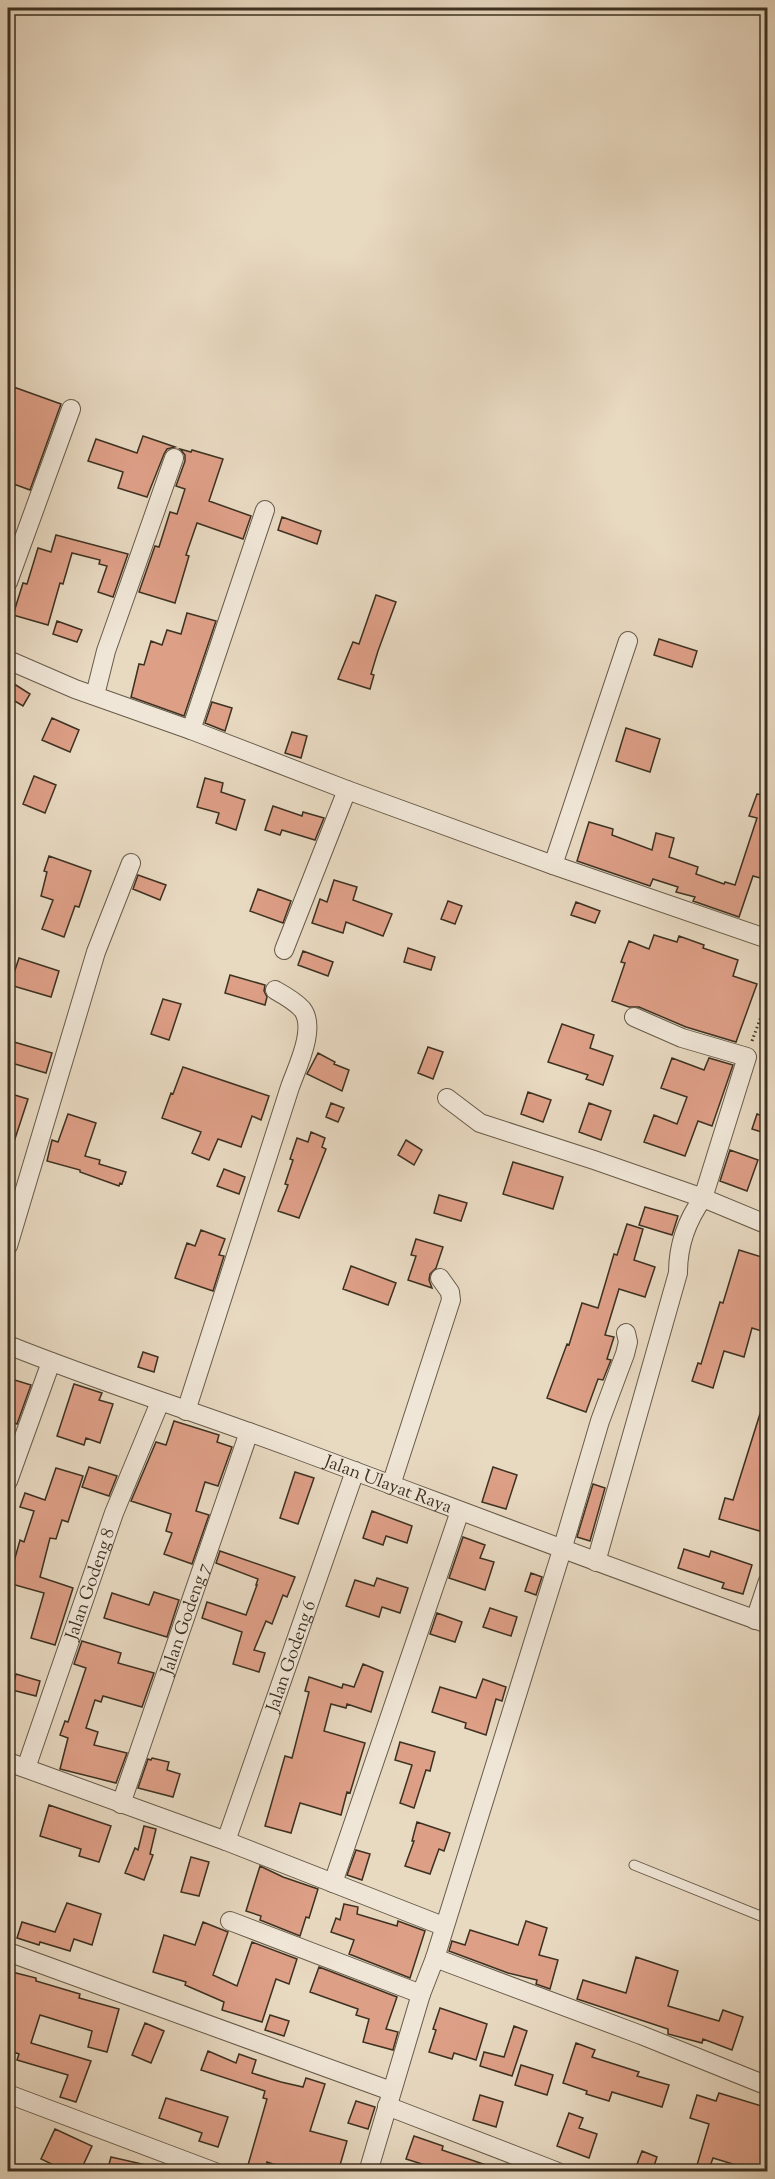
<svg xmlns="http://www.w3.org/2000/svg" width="775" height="2179" viewBox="0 0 775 2179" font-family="'Sorts Mill Goudy',serif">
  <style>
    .building { fill: #de9f87; stroke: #3c3121; stroke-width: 1.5 }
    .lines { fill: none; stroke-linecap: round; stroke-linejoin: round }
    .lane-casing { stroke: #675b49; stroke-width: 11 }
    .street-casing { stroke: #675b49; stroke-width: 20 }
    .path { stroke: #3c3121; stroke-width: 3; stroke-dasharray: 1.5 3; stroke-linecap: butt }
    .lane { stroke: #f0e6d7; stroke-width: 9 }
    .street { stroke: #f0e6d7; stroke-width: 18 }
    .labels { text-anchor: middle; stroke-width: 4.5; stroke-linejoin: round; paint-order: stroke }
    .street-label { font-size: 18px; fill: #3c3121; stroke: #f0e6d7 }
  </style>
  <rect width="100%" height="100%" fill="#e8d9c1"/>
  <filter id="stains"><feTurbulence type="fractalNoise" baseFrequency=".00333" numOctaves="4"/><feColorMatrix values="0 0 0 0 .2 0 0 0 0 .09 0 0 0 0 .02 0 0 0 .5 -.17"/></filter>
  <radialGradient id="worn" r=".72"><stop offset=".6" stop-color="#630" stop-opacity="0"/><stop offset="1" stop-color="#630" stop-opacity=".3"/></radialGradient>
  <!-- building -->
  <path class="building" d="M8 385 61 404 30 490 8 482Z
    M143 436 175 447 167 449 164 454 147 497 118 488 123 472 88 461 96 439 137 453Z
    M180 449 191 452 192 450 223 459 209 501 251 516 243 539 197 523 186 555 189 556 175 603 139 592 155 546 159 547 170 512 177 514 185 489 176 486 185 461V455Z
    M282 517 321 531 317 544 278 530Z
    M56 535 128 554 113 597 98 592 107 566 99 564 100 560 72 553 63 584 60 583 48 625 13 615 23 583 27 584 38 548 51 552Z
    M376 595 396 602 378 651 371 674 374 675 370 689 338 679 353 642 359 644Z
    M187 613 216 621 184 716 131 697 139 664 144 665 151 641 162 645 167 630 181 634Z
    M57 621 82 630 77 642 53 634Z
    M659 639 697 651 692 667 654 655Z
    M8 680 30 694 23 706 8 697Z
    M212 702 232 708 225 731 205 723Z
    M52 718 79 730 70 752 42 740Z
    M626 728 660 739 650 772 616 761Z
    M292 732 307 736 301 758 285 753Z
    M34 776 56 785 45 813 23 804Z
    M205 778 223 783 221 792 245 800 236 830 216 823 219 813 197 807Z
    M757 794 768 796V880L753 876 739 917 693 901 695 897 676 892 678 887 653 879 650 886 577 861 589 822 613 829 612 835 652 850 656 833 674 838 669 857 698 867 696 874 724 884 725 882 735 885 757 818 749 816Z
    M273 806 302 816 303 812 324 818 315 840 282 830 280 835 265 830Z
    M49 856 91 871 79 907 75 906 64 937 42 929 53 900 41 896 47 872 44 871Z
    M138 875 166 885 160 900 133 889Z
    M334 880 357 887 353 900 392 914 383 936 346 922 343 933 312 923 320 899 327 902Z
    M258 889 291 901 283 923 250 911Z
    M448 901 462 906 455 924 441 919Z
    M576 902 600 911 595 923 571 915Z
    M654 935 677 942 679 936 704 945 703 948 738 960 733 976 757 984 736 1042 686 1027 639 1007H629L612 1001 625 963 621 962 629 941 649 949Z
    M408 948 435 957 431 970 404 962Z
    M303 951 333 962 328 976 298 965Z
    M19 958 59 971 51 997 10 985Z
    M230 975 265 985 264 991 267 997 265 1005 225 993Z
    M163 999 181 1004 169 1040 151 1034Z
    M562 1024 594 1035 590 1048 613 1056 603 1085 586 1079 588 1075 548 1062Z
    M14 1042 52 1053 46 1073 8 1062Z
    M428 1047 443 1052 433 1079 418 1073Z
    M318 1053 335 1062 334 1064 349 1070 342 1091 307 1074Z
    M672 1058 704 1070 709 1058 733 1065 712 1126 698 1121 685 1156 644 1142 654 1115 677 1124 687 1097 661 1088Z
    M183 1067 269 1096 261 1120 252 1116 241 1147 218 1139 209 1160 192 1153 201 1132 162 1118 171 1093 173 1094Z
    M528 1092 551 1100 543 1122 521 1114Z
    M8 1093 28 1099 10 1154H8Z
    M331 1103 344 1108 338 1122 326 1117Z
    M589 1103 611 1111 601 1140 579 1132Z
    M68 1114 96 1123 85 1156 100 1160 99 1164 126 1172 122 1184 120 1183 119 1186 80 1172V1170L47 1161 52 1140 58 1142Z
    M757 1114 768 1118V1134L752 1129Z
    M311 1132 325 1138 322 1147 326 1149 299 1218 278 1211 288 1185 285 1184 293 1160 290 1159 297 1138 308 1142Z
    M406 1140 422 1150 414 1165 398 1155Z
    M730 1150 758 1160 747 1191 720 1181Z
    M513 1162 563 1177 553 1209 503 1194Z
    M224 1169 245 1177 239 1194 217 1186Z
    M439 1195 467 1203 461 1221 434 1213Z
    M645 1207 678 1216 672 1235 639 1225Z
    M627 1224 643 1229 634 1260 655 1267 645 1297 619 1289 605 1335 614 1337 607 1359 611 1360 603 1380 598 1379 586 1412 547 1398 567 1344 569 1345 582 1303 598 1308 614 1254 617 1255Z
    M201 1230 225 1239 219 1255 224 1256 213 1291 175 1278 187 1243 195 1246Z
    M416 1239 443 1247 436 1268 430 1274 429 1280 432 1288 408 1280 416 1256 411 1255Z
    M739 1250 768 1259V1333L752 1328 744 1357 724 1351 713 1388 692 1381 698 1363 701 1364 720 1302 723 1303Z
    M351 1266 396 1283 388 1305 343 1289Z
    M143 1352 158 1357 154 1372 138 1367Z
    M8 1378 31 1385 17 1424 8 1421Z
    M74 1384 102 1393 99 1400 113 1404 100 1443 86 1438 84 1445 57 1436Z
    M764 1401 768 1402V1518L763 1532 719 1519 725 1498 733 1500Z
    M174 1421 219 1435 217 1442 232 1447 218 1486 205 1482 196 1511 209 1515 192 1564 164 1554 172 1533 166 1531 171 1514 131 1501 156 1442 166 1445Z
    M89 1467 117 1476 109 1496 82 1487Z
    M493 1467 517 1475 506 1509 482 1502Z
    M56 1468 83 1476 68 1522 62 1520 56 1539 50 1538 40 1577 73 1588 55 1645 31 1638 44 1593 8 1583 20 1540 24 1542 34 1511 20 1507 25 1493 45 1500Z
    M295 1472 314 1478 298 1524 280 1518Z
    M593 1484 605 1488 590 1541 577 1537Z
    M372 1511 412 1526 407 1543 386 1536 383 1545 363 1538Z
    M463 1537 485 1545 480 1558 494 1562 485 1590 449 1578Z
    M684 1549 709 1557 711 1551 752 1565 743 1594 722 1588 724 1583 678 1568Z
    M220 1551 295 1577 287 1597 283 1595 272 1624 266 1621 254 1650 265 1653 259 1672 233 1664 242 1632 202 1618 207 1602 246 1615 257 1585H256L258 1579 216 1563Z
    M531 1573 542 1577 536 1595 525 1591Z
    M377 1578 408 1588 400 1613 382 1607 379 1617 346 1606 355 1580 374 1586Z
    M154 1592 179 1600 167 1637 104 1618 112 1593 149 1605Z
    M490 1608 517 1617 511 1636 483 1627Z
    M437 1613 462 1622 455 1642 430 1634Z
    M82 1641 121 1653 118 1663 154 1673 142 1707 103 1696 101 1702 95 1700 86 1728 98 1732 94 1745 127 1753 116 1783 60 1769 68 1738 60 1735 65 1721 68 1722 86 1668 74 1664Z
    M363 1664 383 1672 371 1712 347 1704 346 1708 331 1704 324 1731 365 1743 350 1793 347 1792 341 1815 300 1803 291 1833 265 1826 285 1756 292 1758 309 1692 305 1691 309 1677 342 1688 343 1684 354 1687Z
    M16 1674 40 1681 36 1696 12 1690Z
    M483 1679 506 1687 502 1701 496 1699 486 1735 465 1728 466 1723 432 1712 440 1687 476 1698Z
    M400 1742 435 1752 430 1771 426 1770 414 1808 400 1803 412 1765 395 1760Z
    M152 1758 169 1762 167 1770 180 1774 173 1797 138 1788 148 1759 151 1760Z
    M49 1805 111 1826 99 1862 79 1856 81 1849 40 1836Z
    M417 1822 450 1833 444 1851 439 1849 430 1874 405 1866 414 1841H412Z
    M144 1826 156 1829 150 1854 153 1855 144 1880 125 1873 135 1848 138 1850Z
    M356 1850 370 1854 362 1880 347 1875Z
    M191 1857 209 1862 199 1896 181 1892Z
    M260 1866 283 1877 318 1889 309 1918 306 1917 300 1936 260 1920 261 1916 246 1911Z
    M67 1903 101 1914 92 1945 74 1939 70 1951 40 1942 39 1945 17 1938 22 1922 55 1932Z
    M344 1904 358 1907 357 1914 397 1926 398 1921 425 1931 410 1978 349 1954 354 1940 331 1932 336 1918 340 1920Z
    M526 1921 547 1928 539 1955 558 1960 550 1989 536 1984 537 1980 508 1973 449 1951 452 1941 465 1945 470 1930 518 1945Z
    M203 1922 228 1932 213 1975 237 1986 252 1942 297 1959 289 1984 276 1979 262 2022 222 2010 224 2002 185 1985 186 1982 153 1972 164 1935 195 1945Z
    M636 1957 678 1971 668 2006 719 2021 723 2010 743 2017 732 2050 703 2039 702 2043 668 2034V2029L577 1999 583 1980 626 1993Z
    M319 1967 397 1997 386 2029 398 2032 393 2050 363 2042 369 2019 356 2015 358 2009 310 1992Z
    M8 1971 36 1978V1981L80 1994 79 1998 119 2009 107 2052 88 2047 92 2031 40 2015 31 2043 91 2061 76 2102 60 2097 68 2075 17 2060 19 2054 8 2050Z
    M440 2008 487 2024 476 2060 454 2053 452 2059 429 2052 436 2030 433 2029Z
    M270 2015 289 2021 284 2036 265 2030Z
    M145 2023 164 2031 151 2063 132 2055Z
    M514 2026 527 2031 512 2076 480 2066 484 2052 504 2057Z
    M576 2043 595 2050 592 2057 639 2072 637 2076 669 2085 662 2107 612 2092 609 2101 586 2094 587 2091 563 2083Z
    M208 2051 236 2063 239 2054 256 2060 252 2073 281 2082 303 2087 306 2078 325 2084 310 2131 347 2141 338 2172H297L267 2162 265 2172H246L267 2099 263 2098 265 2091 201 2070Z
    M521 2065 553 2075 547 2095 515 2085Z
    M719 2093 768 2108V2172L749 2167V2169L713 2158 708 2172H695L709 2124 690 2118 697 2095 716 2101Z
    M480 2095 503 2102 496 2127 473 2120Z
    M166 2098 228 2117 218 2147 199 2141 202 2133 159 2118Z
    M356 2101 375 2107 368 2129 348 2123Z
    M569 2113 583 2118 579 2128 597 2134 589 2158 557 2146Z
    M55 2129 92 2146 80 2172H68L41 2159Z
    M414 2136 443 2146 442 2150 498 2169V2172H431L423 2169 425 2165 406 2159Z
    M642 2151 657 2157 652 2172H634Z
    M111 2157 151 2166V2172H107Z"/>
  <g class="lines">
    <defs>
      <path id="lane" d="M634 1865 768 1919"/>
      <g id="street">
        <path d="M8 582 71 409"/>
        <path d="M8 660 75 689 191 730 347 790 553 865 768 939"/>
        <path d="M95 695 106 651 174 458"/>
        <path d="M191 730 265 510"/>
        <path d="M553 865 628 641"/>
        <path d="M284 950 347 790"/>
        <path d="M634 1017 682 1038 747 1057 703 1198 768 1225"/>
        <path d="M447 1098 480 1123 594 1160 703 1198C687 1220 678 1246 678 1273L596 1562"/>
        <path d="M8 1246 96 952 131 863"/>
        <path id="s1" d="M8 1345C100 1382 196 1412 290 1447 449 1506 608 1567 768 1624"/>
        <path d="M186 1411 290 1087C297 1067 317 1028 302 1009 295 1001 284 995 275 990"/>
        <path d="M8 1481 51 1362"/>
        <path d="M391 1485 451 1300 450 1292 440 1278"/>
        <path d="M755 1620 768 1581"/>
        <path d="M8 1762 226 1841 443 1926"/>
        <path id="s2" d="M26 1768 114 1513 160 1402"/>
        <path id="s3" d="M121 1804 249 1432"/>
        <path id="s4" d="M226 1841 355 1471"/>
        <path d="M333 1883 460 1511"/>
        <path d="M230 1921 421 1994"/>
        <path d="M8 1952 391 2091"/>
        <path d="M435 1958 641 2035 768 2086"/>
        <path d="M8 2094 215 2172"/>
        <path d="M387 2106 558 2172"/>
        <path d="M368 2172 421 1994 435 1958 562 1550 600 1421 625 1354 628 1342 626 1333"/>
      </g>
    </defs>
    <!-- lane casing -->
    <use href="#lane" class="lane-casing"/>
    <!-- street casing -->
    <use href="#street" class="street-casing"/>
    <!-- path -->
    <path class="path" d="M752 1041 768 998"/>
    <!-- lane -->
    <use href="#lane" class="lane"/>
    <!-- street -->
    <use href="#street" class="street"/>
  </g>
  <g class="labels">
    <!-- street labels -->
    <g class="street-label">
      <text dy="6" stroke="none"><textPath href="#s1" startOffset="405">Jalan Ulayat Raya</textPath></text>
      <text dy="6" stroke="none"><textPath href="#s2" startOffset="195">Jalan Godeng 8</textPath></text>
      <text dy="6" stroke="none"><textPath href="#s3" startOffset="196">Jalan Godeng 7</textPath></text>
      <text dy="6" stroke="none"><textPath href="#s4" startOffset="196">Jalan Godeng 6</textPath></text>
    </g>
  </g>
  <!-- margin -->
  <rect width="775" height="2179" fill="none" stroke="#e8d9c1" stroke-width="30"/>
  <rect x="9" y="9" width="757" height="2161" fill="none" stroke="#3c3121" stroke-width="3"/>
  <rect x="15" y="15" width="745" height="2149" fill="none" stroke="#3c3121" stroke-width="1.5"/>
  <rect width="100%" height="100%" filter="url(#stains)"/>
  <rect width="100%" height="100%" fill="url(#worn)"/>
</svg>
